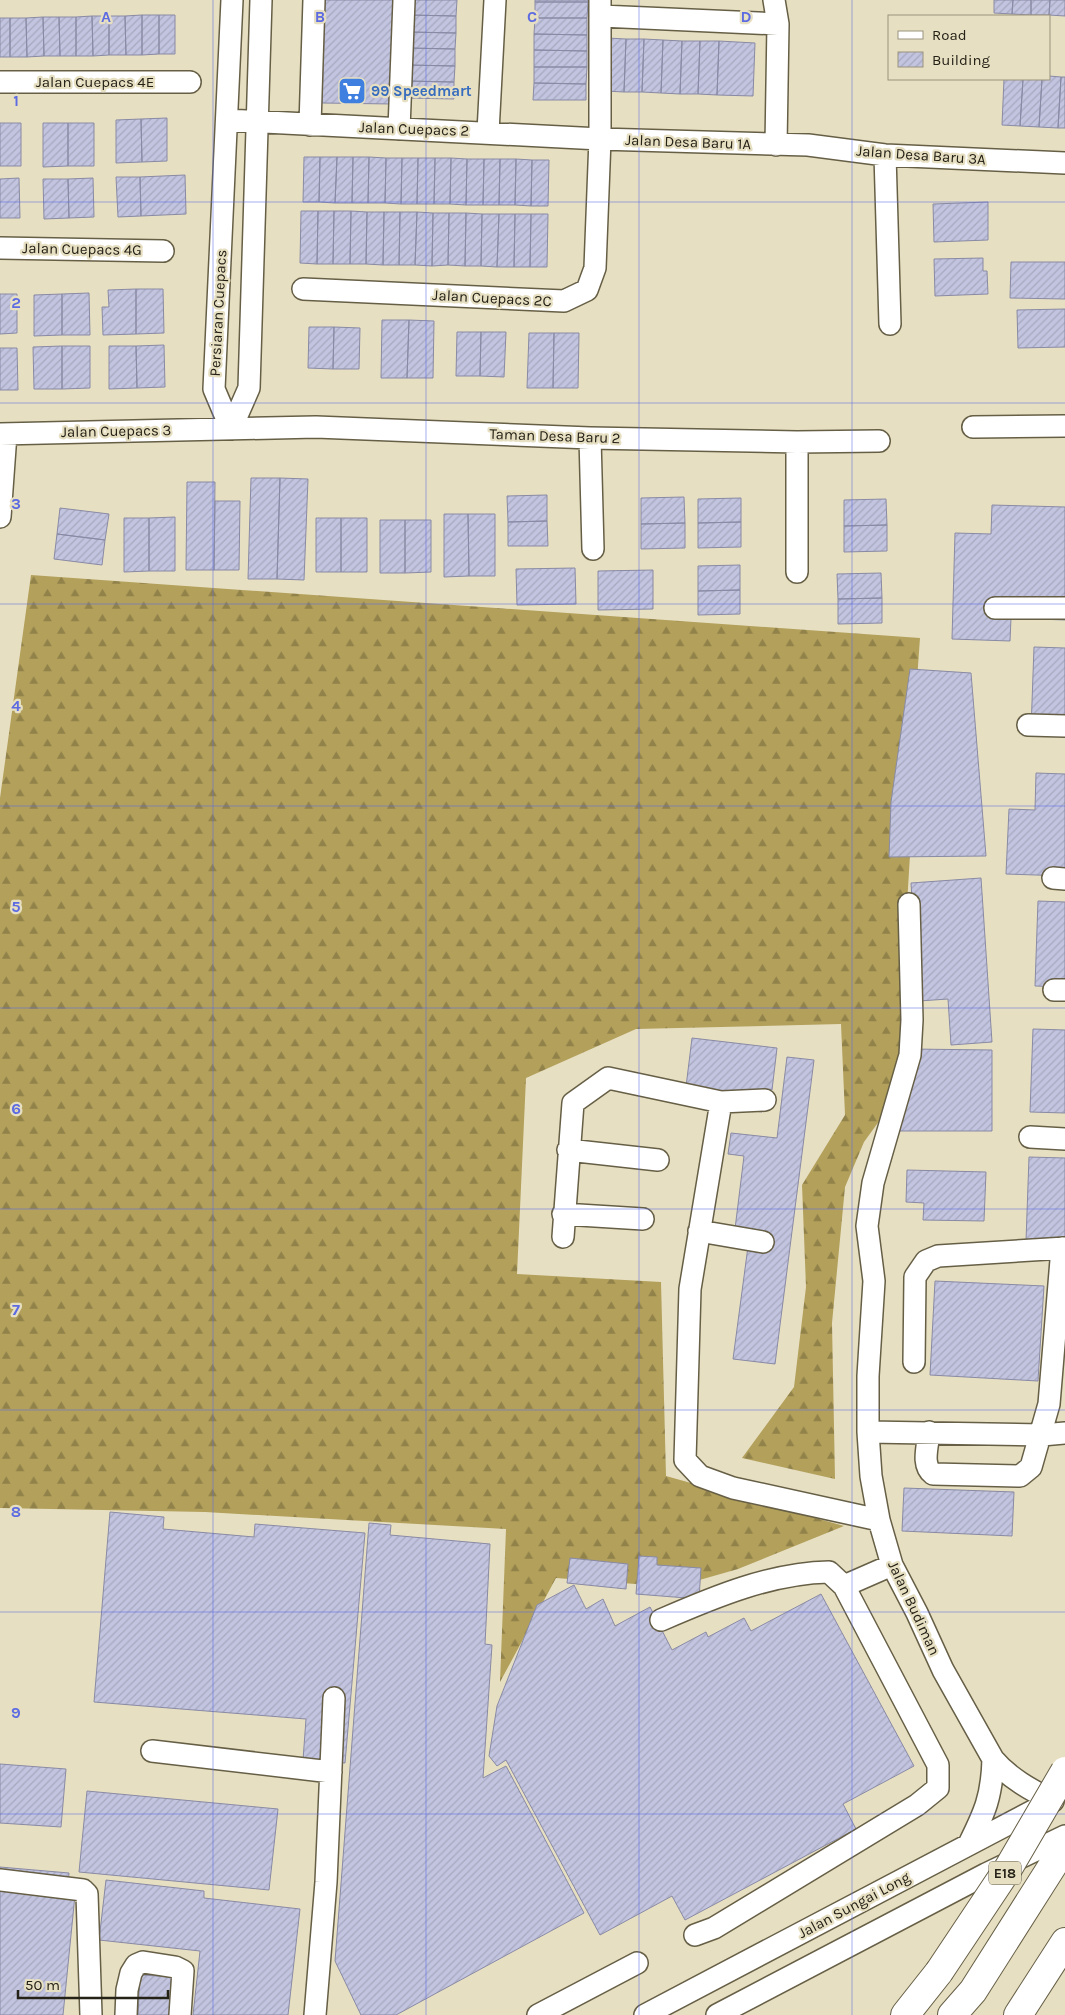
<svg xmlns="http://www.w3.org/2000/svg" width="1065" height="2015" viewBox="0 0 1065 2015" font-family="Karla,sans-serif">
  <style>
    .forest { fill: url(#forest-firs) }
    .building { fill: url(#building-hatch); stroke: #898aa4 }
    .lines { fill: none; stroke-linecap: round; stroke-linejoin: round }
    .minor-casing { stroke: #665f46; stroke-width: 24 }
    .highway-casing { stroke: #665f46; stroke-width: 30 }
    .minor { stroke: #fff; stroke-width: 21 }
    .highway { stroke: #fff; stroke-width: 28 }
    .highway-bridge-casing { stroke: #665f46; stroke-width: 30; stroke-linecap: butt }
    .highway-bridge { stroke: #fff; stroke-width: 28 }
    .grid { fill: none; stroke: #5d6be2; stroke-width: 1; stroke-opacity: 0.55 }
    .labels { text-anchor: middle; stroke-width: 4.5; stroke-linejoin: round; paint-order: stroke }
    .shield { fill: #e7dfc2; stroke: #5e5a4a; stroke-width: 1 }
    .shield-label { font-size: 14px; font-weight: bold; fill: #242116 }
    .street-label { font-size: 15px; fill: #242116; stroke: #e7dfc2 }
    .shop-label { font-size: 15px; font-weight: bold; fill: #366cbe; stroke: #e7dfc2; text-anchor: start }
    .grid-label { font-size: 16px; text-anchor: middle; font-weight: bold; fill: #5d6be2; stroke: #e7dfc2; stroke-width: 4.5; stroke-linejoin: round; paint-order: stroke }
  </style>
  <defs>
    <pattern id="forest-firs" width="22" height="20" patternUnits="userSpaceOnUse" patternTransform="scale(1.25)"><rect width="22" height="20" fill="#b2a05b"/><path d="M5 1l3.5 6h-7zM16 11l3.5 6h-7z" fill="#91824a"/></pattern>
    <pattern id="building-hatch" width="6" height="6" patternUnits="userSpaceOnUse" patternTransform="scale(1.25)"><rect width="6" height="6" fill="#c2c4e0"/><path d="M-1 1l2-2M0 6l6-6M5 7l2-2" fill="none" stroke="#a7a8bf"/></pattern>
  </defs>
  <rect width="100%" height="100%" fill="#e7dfc2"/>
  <!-- forest -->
  <path class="forest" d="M31 575 920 638 912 750 910 855 902 987 903 1088 864 1142 845 1187 832 1323 835 1479 742 1458 794 1387 806 1287 802 1185 845 1115 841 1024 636 1029 526 1078 517 1274 661 1282 666 1476 844 1526 738 1569 675 1587 556 1578 500 1682 506 1529 205 1512 0 1508V798Z"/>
  <!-- building -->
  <path class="building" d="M325 0H395L392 104 322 103Z
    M409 0H457L456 16 408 15Z
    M535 0H588V2H535Z
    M994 0H1013L1012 14 994 13Z
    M1013 0H1031V15L1012 14Z
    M1031 0H1050L1049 15H1031Z
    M1050 0H1065V16L1049 15Z
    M535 2H588L587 18H535Z
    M142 15H159V54L142 55Z
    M142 15V55H126L125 16Z
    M159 15H175V54H159Z
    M408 15 456 16V33L408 32Z
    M92 16H109V55L93 56Z
    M92 16 93 56H76V17Z
    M109 16H125L126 55H109Z
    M43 17H59L60 56H44Z
    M43 17 44 56 27 57 26 18Z
    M59 17H76V56H60Z
    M0 18H10V57H0Z
    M10 18H26L27 57H10Z
    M535 18H587V35L534 34Z
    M408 32 456 33 455 49 407 48Z
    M534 34 587 35V51L534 50Z
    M607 38 626 39 624 92 605 91Z
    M626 39H644L642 92H624Z
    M644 39 663 40 661 93 642 92Z
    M663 40 682 41 680 94 661 93Z
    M682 41H700L698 94H680Z
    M700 41H719L717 95 698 94Z
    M719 41 755 43 753 96 717 95Z
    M407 48 455 49V66L407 65Z
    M534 50 587 51V67H534Z
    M407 65 455 66 454 82 406 81Z
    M534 67H587L586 84 534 83Z
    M1049 76 1061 77 1058 128 1039 127 1042 79H1049Z
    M1061 77H1065V128H1058Z
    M1004 79H1023L1020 126 1002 125Z
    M1023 79H1042L1039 127 1020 126Z
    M406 81 454 82V99L406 98Z
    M534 83 586 84V100H533Z
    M167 118V161L142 162 141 119Z
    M141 119 142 162 116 163V120Z
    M0 123H21V166H0Z
    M43 123H68V166L43 167Z
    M68 123H94V166H68Z
    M304 157H320L319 202H303Z
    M320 157H337L335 203 319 202Z
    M337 157H353L352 203H335Z
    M353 157H369L368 203H352Z
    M369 157 386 158 385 203H368Z
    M386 158H402L401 204 385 203Z
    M402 158H418L417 204H401Z
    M418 158H435L434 204H417Z
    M435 158H451L450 204H434Z
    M451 158 467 159 466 205 450 204Z
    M467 159H484L483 205H466Z
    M484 159H500L499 205H483Z
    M500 159H516L515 205H499Z
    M516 159 532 160 531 206 515 205Z
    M532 160H549L548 206H531Z
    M185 175 186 214 141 216 140 177Z
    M116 177H140L141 216 118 217Z
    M19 178 20 218H0V179Z
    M93 178 94 217 69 218 68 179Z
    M43 179H68L69 218 44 219Z
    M988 202V240L934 242 933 204Z
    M301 211H318L317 264 300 263Z
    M318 211H334L333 264H317Z
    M334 211H351L350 264H333Z
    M351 211 367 212 366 264H350Z
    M367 212H384L383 265 366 264Z
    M384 212H400L399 265H383Z
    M400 212H417L415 265H399Z
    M417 212 433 213 432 266 415 265Z
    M433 213H449L448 265 432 266Z
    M449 213H466L465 266 448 265Z
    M466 213 482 214 481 266H465Z
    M482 214H499L497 267 481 266Z
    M499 214H515L514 267H497Z
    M515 214H531L530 267H514Z
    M531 214H548L547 267H530Z
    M983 258V271H987L988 294 935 296 934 259Z
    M1011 262H1065V299L1010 298Z
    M136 289H163L164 333 136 334Z
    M136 289V334L103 335 102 307H109L108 290Z
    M89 293 90 335H62V294Z
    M0 294H17V333L0 334Z
    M62 294V335L34 336V295Z
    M1065 309V347L1018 348 1017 310Z
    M382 320H409L407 378H381Z
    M409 320 434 321 433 378H407Z
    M309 327H334L333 369 308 368Z
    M334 327 360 328 359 369H333Z
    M457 332H481L480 376H456Z
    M481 332H506L504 377 480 376Z
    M529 333H554L553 388H527Z
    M554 333H579L578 388H553Z
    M164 345 165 387 137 388 136 346Z
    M62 346H90V388L62 389Z
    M62 346V389H34L33 347Z
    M109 346H136L137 388 109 389Z
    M0 348H17L18 390H0Z
    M251 478H280L277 579H248Z
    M280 478 308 479 304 580 277 579Z
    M187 482H215L214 570H186Z
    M547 495V521L508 522 507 496Z
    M684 497 685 523 641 524V498Z
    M741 498V522L698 523V499Z
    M886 499 887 525 844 526V500Z
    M215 501H240L239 570H214Z
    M992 505 1065 507V620L1011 618 1010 641 952 639 955 533 991 534Z
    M60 508 109 514 105 540 57 534Z
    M444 514H468L469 576 444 577Z
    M468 514H495V576H469Z
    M175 517V571H149V518Z
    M124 518H149V571L124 572Z
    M316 518H341V572H316Z
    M341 518H367V572H341Z
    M380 520H405V573H380Z
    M405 520H431V572L405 573Z
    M547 521 548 546H508V522Z
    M741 522V547L698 548V523Z
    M685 523V548L641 549V524Z
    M887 525V551L844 552V526Z
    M57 534 105 540 102 565 54 559Z
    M740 565V590L698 591V566Z
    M575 568 576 604 517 605 516 569Z
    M653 570V609L598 610V571Z
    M881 573 882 598 838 599 837 574Z
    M740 590V614L698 615V591Z
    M882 598V623L838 624V599Z
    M1034 647 1065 648V731L1031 730Z
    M910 669 971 673 986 856 889 857 891 802Z
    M1036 773 1065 774V876L1006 874 1009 809 1035 810Z
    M981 878 992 1042 951 1045 948 999 919 1001 911 883Z
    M1038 901 1065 902V987L1035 986Z
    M1033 1029 1065 1030V1113L1030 1112Z
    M692 1038 777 1048 772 1090 765 1089 762 1112 684 1103Z
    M910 1049 992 1050V1131H900Z
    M787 1057 814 1060 775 1364 733 1359 749 1239 734 1237 744 1156 728 1154 731 1133 777 1138Z
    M1029 1157 1065 1158V1243L1026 1241Z
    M907 1170 986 1172 984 1221 923 1220 924 1203 906 1202Z
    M935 1281 1044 1286 1038 1381 930 1375Z
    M904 1488 1014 1492 1012 1536 902 1531Z
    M110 1512 164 1517 163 1529 254 1537 255 1524 365 1533 345 1763 303 1760 306 1719 94 1702Z
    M369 1523 391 1525 390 1535 490 1544 485 1644 492 1645 483 1778 506 1766 584 1913 396 2015H361L335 1961Z
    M639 1556 657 1557V1565L701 1568 699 1599 636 1594Z
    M570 1558 628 1564 626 1589 567 1583Z
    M574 1585 586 1609 603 1599 615 1626 650 1607 672 1650 706 1632 708 1637 744 1618 751 1631 821 1594 914 1766 843 1804 856 1829 685 1920 672 1896 600 1935 506 1760 497 1766 489 1756 497 1706 537 1605Z
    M0 1764 66 1769 61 1827 0 1823Z
    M87 1791 278 1809 269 1890 79 1872Z
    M0 1867 69 1873 67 1894 75 1895 63 2015H0Z
    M106 1880 204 1891V1898L300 1909 288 2015H193L200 1951 99 1940Z
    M140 1975 177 1977 175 2015H138Z"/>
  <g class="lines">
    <defs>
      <path id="minor" d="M774 0 778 24 776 145
        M601 16 778 24
        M0 82H190
        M227 120 600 139 808 145 885 155 1065 163
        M310 125 314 0
        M399 129 404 0
        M488 132 495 0
        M885 155 890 324
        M0 248 163 251
        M303 289 564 301 587 290 595 268 600 139V0
        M973 427 1065 426
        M231 429 249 388 261 0
        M231 429 214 389 232 0
        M0 434 316 427 590 438 797 442 879 441
        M590 438 593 549
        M797 442V572
        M0 517 6 434
        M995 608H1065
        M1028 725 1065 726
        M1053 878 1065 879
        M1054 990H1065
        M721 1102 690 1289 685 1460 700 1476 733 1488 879 1520
        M1030 1137 1065 1139
        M568 1150 658 1160
        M563 1214 643 1219
        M699 1231 763 1242
        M563 1237 573 1103 608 1078 721 1102 765 1100
        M914 1362 915 1277 926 1261 938 1256 1065 1248
        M868 1432V1376L874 1281 867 1226 873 1183 910 1055 912 1020 909 904
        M929 1432C928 1446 921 1465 933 1474L1020 1476 1031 1467 1049 1404 1062 1248
        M844 1586 892 1565
        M661 1620C714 1597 771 1573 829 1572L844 1586 938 1765V1788L917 1805 714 1928 695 1935
        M152 1751 331 1772
        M1053 1801C1031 1790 1009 1778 993 1759L943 1670 917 1613 892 1565 879 1520 871 1476 868 1432 1042 1435 1065 1433
        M969 1844C985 1812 992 1796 993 1759
        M0 1880 83 1890 87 1894 91 2015
        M126 2015 127 1990 131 1973 136 1965 143 1962 175 1967 183 1971 180 2015
        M315 2015 326 1882 334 1698
        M538 2015 637 1963
        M645 2015 1048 1803
        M717 2015 986 1874 1065 1836"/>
      <path id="highway" d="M905 2015 939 1972
        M952 2015 973 1991 1065 1846
        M1018 2015 1065 1942"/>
    </defs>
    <!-- minor casing -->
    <use href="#minor" class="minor-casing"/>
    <!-- highway casing -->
    <use href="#highway" class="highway-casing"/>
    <!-- minor -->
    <use href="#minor" class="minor"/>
    <!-- highway -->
    <use href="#highway" class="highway"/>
    <defs>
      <path id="highway-bridge" d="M939 1972 1009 1867 1065 1771"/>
    </defs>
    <!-- highway-bridge casing -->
    <use href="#highway-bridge" class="highway-bridge-casing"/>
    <!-- highway-bridge -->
    <use href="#highway-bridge" class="highway-bridge"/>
  </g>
  <!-- grid -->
  <path class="grid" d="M213 0V2015M426 0V2015M639 0V2015M852 0V2015M0 202H1065M0 403H1065M0 604H1065M0 806H1065M0 1008H1065M0 1209H1065M0 1410H1065M0 1612H1065M0 1814H1065"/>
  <!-- icons -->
  <defs>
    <symbol id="supermarket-square" viewBox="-11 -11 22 22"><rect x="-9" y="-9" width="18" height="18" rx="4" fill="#3f7fe0" stroke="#e7dfc2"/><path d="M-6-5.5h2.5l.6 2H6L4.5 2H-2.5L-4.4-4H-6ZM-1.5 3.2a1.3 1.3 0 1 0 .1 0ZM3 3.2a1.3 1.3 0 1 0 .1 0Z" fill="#fff"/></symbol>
  </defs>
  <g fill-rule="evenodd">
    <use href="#supermarket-square" x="336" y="75" width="32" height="32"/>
  </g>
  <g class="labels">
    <!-- shield labels -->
    <rect class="shield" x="989" y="1861.5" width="32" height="23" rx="4"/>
    <g class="shield-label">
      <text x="1005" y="1878">E18</text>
    </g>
    <!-- street labels -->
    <g class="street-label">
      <text x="95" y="87">Jalan Cuepacs 4E</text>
      <text transform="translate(414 129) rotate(2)" y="5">Jalan Cuepacs 2</text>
      <text transform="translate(688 142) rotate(2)" y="5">Jalan Desa Baru 1A</text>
      <text transform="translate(921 155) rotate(4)" y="5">Jalan Desa Baru 3A</text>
      <text transform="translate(82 249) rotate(1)" y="5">Jalan Cuepacs 4G</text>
      <text transform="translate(492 298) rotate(3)" y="5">Jalan Cuepacs 2C</text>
      <text transform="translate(218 313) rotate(-87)" y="5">Persiaran Cuepacs</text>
      <text transform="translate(116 431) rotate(-1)" y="5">Jalan Cuepacs 3</text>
      <text transform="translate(555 436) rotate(2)" y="5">Taman Desa Baru 2</text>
      <text transform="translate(914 1608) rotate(65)" y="5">Jalan Budiman</text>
      <text transform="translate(854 1905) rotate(-28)" y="5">Jalan Sungai Long</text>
    </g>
    <!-- shop labels -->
    <g class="shop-label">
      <text x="371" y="96">99 Speedmart</text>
    </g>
  </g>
  <g class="grid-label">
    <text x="106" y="22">A</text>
    <text x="320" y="22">B</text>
    <text x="532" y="22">C</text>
    <text x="746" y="22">D</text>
    <text x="16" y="106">1</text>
    <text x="16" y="308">2</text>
    <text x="16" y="509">3</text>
    <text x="16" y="711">4</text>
    <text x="16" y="912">5</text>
    <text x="16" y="1114">6</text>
    <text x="16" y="1315">7</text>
    <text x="16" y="1517">8</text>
    <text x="16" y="1718">9</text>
  </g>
  <!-- legend -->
  <rect x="888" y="15" width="162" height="65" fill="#e7dfc2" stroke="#99937d"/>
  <rect x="898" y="31" width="25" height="8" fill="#ffffff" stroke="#99937d"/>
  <text x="932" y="40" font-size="15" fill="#242116">Road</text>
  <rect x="898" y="52" width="25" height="15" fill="url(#building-hatch)" stroke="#99937d"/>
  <text x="932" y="65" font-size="15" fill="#242116">Building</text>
  <!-- scale -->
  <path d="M18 1990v8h150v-8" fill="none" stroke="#242116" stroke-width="2.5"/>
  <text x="25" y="1990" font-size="15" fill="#242116" stroke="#e7dfc2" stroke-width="4" paint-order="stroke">50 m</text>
</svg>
